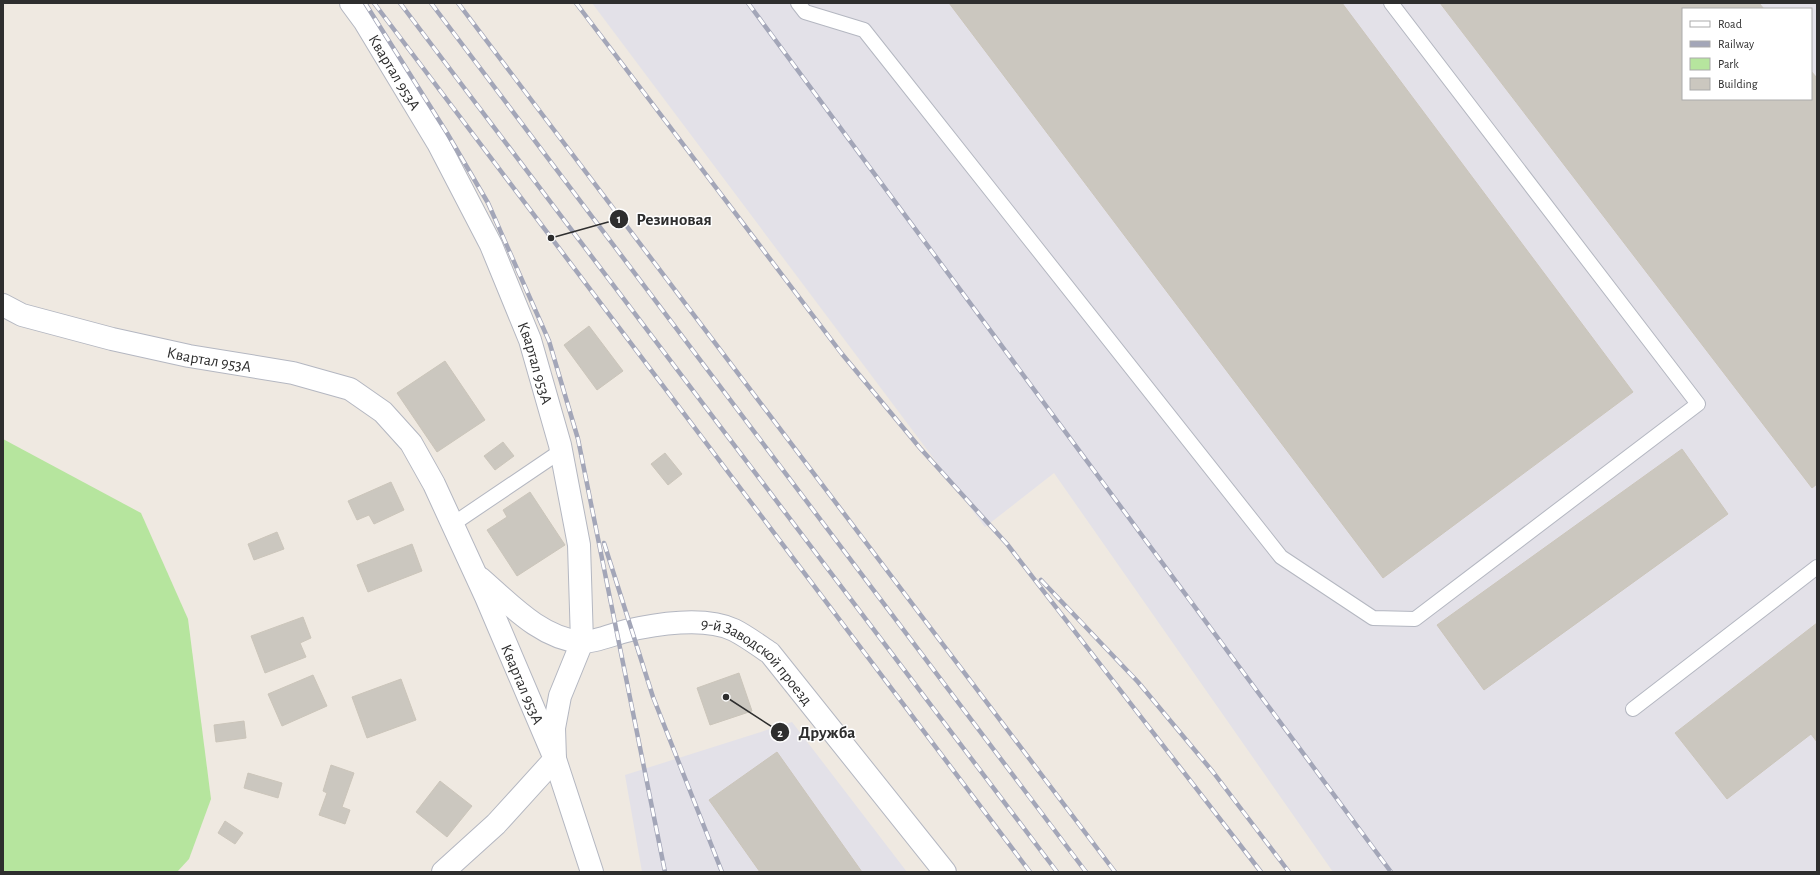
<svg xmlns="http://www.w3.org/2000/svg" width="1820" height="875" viewBox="0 0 1820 875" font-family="'Alegreya Sans',sans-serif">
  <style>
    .industrial { fill: #e3e1e8; fill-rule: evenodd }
    .green { fill: #b6e59e }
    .building { fill: #cbc7bf; stroke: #cbc5ba }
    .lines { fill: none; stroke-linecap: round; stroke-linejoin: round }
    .lane-casing { stroke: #b4b7c1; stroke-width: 16 }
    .street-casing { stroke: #b4b7c1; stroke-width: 24 }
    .lane { stroke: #fff; stroke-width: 14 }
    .street { stroke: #fff; stroke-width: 22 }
    .rail-casing { stroke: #a3a6b8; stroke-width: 4.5 }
    .rail { stroke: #fff; stroke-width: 3; stroke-dasharray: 9; stroke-linecap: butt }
    .labels { text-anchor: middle; stroke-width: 3; stroke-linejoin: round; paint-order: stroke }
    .street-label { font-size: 16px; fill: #2e2e2e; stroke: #fff }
    .leader { fill: none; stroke: #2e2e2e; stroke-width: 1.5 }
    .callout-dot { fill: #2e2e2e; stroke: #fff; stroke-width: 1.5 }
    .mark-label { font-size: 12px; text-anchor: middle; font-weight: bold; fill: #fff }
    .callout-label { font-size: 17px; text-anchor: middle; font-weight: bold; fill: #2e2e2e; stroke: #fff; stroke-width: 3; stroke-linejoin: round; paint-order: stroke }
  </style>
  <rect width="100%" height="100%" fill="#efe9e1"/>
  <!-- industrial -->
  <path class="industrial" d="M592 3H1817V872H1333L1054 473 985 527ZM1683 9H1811V99H1683Z
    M792 722 907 872H642L625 775Z"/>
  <!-- green -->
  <path class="green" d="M3 439 141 513 188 619 211 799 189 859 177 872H3Z"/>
  <!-- building -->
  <path class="building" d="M949 3H1342L1633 392 1383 578Z
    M1440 3H1759L1764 9H1683V99H1811V71L1817 78V484L1812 488Z
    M589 326 623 371 597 390 564 345Z
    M445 361 485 420 437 452 397 393Z
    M503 442 514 456 495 470 484 456Z
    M1682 449 1728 514 1484 690 1437 625Z
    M665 453 682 474 668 485 651 464Z
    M391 482 404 510 374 524 369 515 357 520 348 501Z
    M530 492 565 545 517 576 487 530 507 517 503 510Z
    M277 532 284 549 254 560 248 544Z
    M412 544 422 571 368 592 357 565Z
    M303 617 311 638 300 643 306 657 265 673 251 636Z
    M1817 623V742L1811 734 1727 799 1675 733Z
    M739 673 752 711 710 725 697 688Z
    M313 675 327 706 282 726 268 694Z
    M401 679 416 720 367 738 352 697Z
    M244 721 246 738 216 742 214 725Z
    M777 752 862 872H760L709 800Z
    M331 765 354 773 342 807 350 810 345 824 319 815 327 793 323 791Z
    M248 773 282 783 278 798 244 788Z
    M440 781 472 806 447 837 416 812Z
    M225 821 243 833 235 844 218 833Z"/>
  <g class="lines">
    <defs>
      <path id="lane" d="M798 3 805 12 864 30 1281 557 1373 618 1415 619 1698 404 1391 3
        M453 524 561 451
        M1633 709 1817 567"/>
      <g id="street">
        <path id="s1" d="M351 3 365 22 438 143 491 245 530 340 560 445 579 545 582 642 560 696 554 728 555 759 592 872"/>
        <path id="s2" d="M3 305 22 315 112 339 189 356 293 373 350 389 383 412 411 443 434 484 486 597 555 759 496 824 443 872"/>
        <path id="s3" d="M480 578C509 603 540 638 581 642 592 643 614 634 626 631 655 624 705 616 734 630 746 636 758 645 770 653L945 872"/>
      </g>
    </defs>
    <!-- lane casing -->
    <use href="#lane" class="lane-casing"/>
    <!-- street casing -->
    <use href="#street" class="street-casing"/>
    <!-- lane -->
    <use href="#lane" class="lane"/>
    <!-- street -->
    <use href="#street" class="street"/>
    <defs>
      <path id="rail" d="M365 3 447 133 488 203 549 341 578 439 665 872
        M374 3 1030 872
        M400 3 1057 872
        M431 3 1086 872
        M458 3 1115 872
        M576 3 842 354 920 448 1007 544 1261 872
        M748 3 1391 872
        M604 543 653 697 722 872
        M1041 580 1138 682 1213 772 1289 872"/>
    </defs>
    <!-- rail casing -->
    <use href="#rail" class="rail-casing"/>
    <!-- rail -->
    <use href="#rail" class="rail"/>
  </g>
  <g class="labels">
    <!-- street labels -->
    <g class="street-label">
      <text dy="6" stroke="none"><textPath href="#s1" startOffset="82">Квартал 953А</textPath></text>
      <text dy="6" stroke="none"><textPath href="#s2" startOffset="214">Квартал 953А</textPath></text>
      <text dy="6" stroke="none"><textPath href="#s1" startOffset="406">Квартал 953А</textPath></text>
      <text dy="6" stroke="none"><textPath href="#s3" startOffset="314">9-й Заводской проезд</textPath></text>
      <text dy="6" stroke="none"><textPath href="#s2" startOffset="706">Квартал 953А</textPath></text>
    </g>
  </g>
  <!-- callouts -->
  <path class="leader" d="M551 238L619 219M726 697L780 732"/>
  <g class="callout-dot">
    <circle cx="551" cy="238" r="4"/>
    <circle cx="726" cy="697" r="4"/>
    <circle cx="619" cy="219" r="10"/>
    <circle cx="780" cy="732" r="10"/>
  </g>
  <g class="mark-label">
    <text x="619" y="223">1</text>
    <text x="780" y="737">2</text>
  </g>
  <g class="callout-label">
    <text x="674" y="225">Резиновая</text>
    <text x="827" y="738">Дружба</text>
  </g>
  <!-- border -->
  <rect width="1820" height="875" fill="none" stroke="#2e2e2e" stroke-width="8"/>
  <!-- legend -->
  <rect x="1682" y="8" width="130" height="92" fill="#ffffff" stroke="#ababab"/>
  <rect x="1690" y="21" width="20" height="6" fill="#ffffff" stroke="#ababab"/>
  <text x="1718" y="28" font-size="12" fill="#2e2e2e">Road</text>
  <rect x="1690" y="41" width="20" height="6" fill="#a3a6b8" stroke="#ababab"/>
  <text x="1718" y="48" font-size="12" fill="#2e2e2e">Railway</text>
  <rect x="1690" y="58" width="20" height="12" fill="#b6e59e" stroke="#ababab"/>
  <text x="1718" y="68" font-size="12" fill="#2e2e2e">Park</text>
  <rect x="1690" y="78" width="20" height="12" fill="#cbc7bf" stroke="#ababab"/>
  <text x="1718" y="88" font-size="12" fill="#2e2e2e">Building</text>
</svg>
